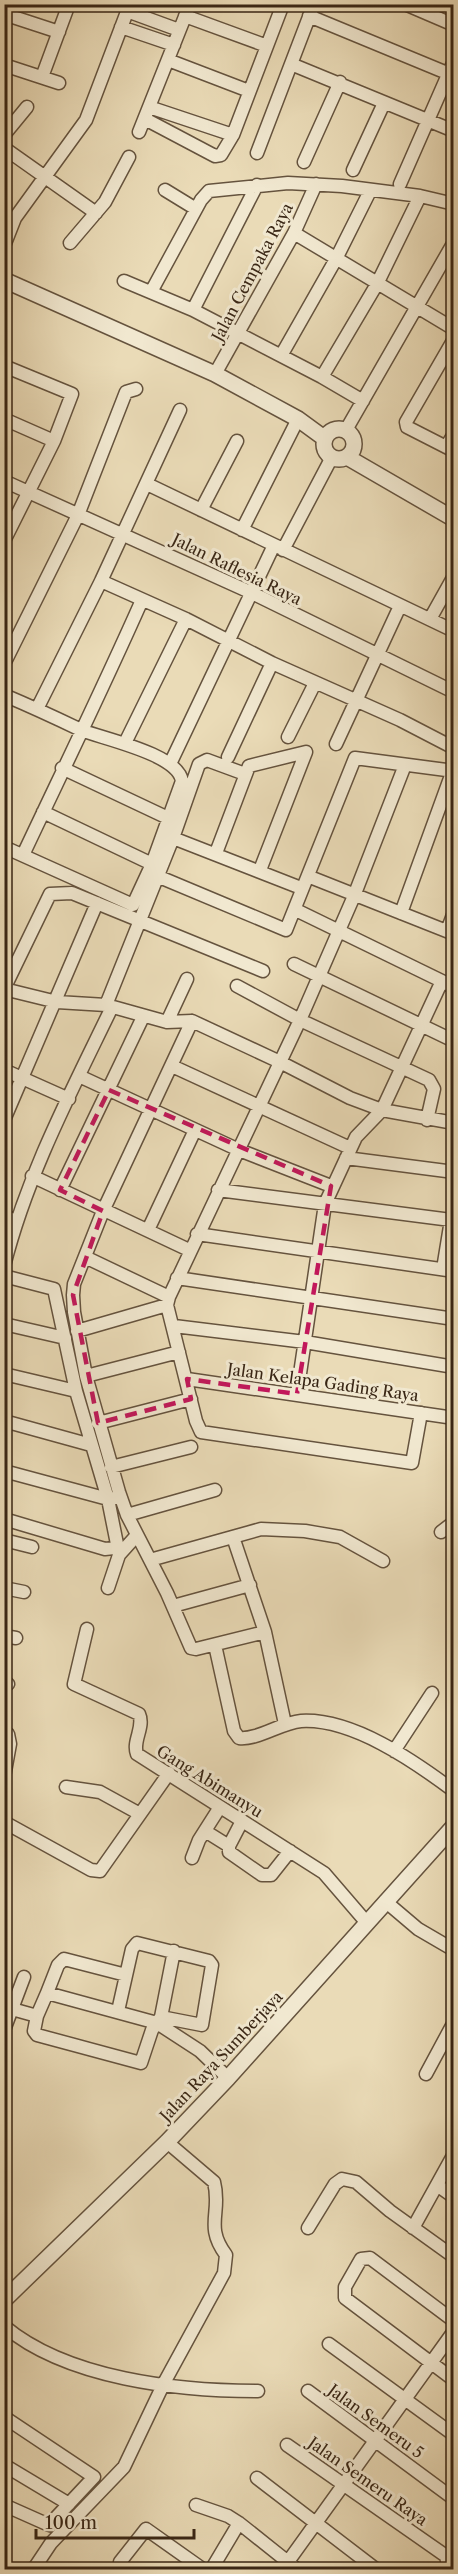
<svg xmlns="http://www.w3.org/2000/svg" width="458" height="2574" viewBox="0 0 458 2574" font-family="'Libre Caslon Text',serif">
  <style>
    .lines { fill: none; stroke-linecap: round; stroke-linejoin: round }
    .minor-casing { stroke: #65533e; stroke-width: 15 }
    .tertiary-casing { stroke: #65533e; stroke-width: 18 }
    .minor { stroke: #f1e8d0; stroke-width: 12 }
    .tertiary { stroke: #f1e8d0; stroke-width: 15 }
    .marked { fill: none; stroke: #c2185b; stroke-width: 4.5; stroke-dasharray: 12 8; stroke-linejoin: round }
    .labels { text-anchor: middle; stroke-width: 6; stroke-linejoin: round; paint-order: stroke }
    .street-label { font-size: 16px; fill: #392615; stroke: #f1e8d0 }
  </style>
  <rect width="100%" height="100%" fill="#eadbb7"/>
  <filter id="stains"><feTurbulence type="fractalNoise" baseFrequency=".00333" numOctaves="4"/><feColorMatrix values="0 0 0 0 .2 0 0 0 0 .09 0 0 0 0 .02 0 0 0 .5 -.17"/></filter>
  <radialGradient id="worn" r=".72"><stop offset=".6" stop-color="#630" stop-opacity="0"/><stop offset="1" stop-color="#630" stop-opacity=".3"/></radialGradient>
  <g class="lines">
    <defs>
      <path id="minor" d="M405 4 454 25
        M127 11 179 30
        M4 14 59 32
        M185 16 267 46
        M309 16 447 73
        M121 27 174 45
        M168 60 249 91
        M291 64 454 131
        M4 65 59 83
        M42 77 69 4
        M149 107 233 135
        M145 119 215 156 221 155 233 135 283 4
        M139 132 190 4
        M4 135 27 107
        M4 148 96 213
        M257 153 314 4
        M304 162 340 82
        M353 170 384 103
        M400 184 454 61
        M165 190 196 209
        M294 233 454 329
        M70 243 105 202 129 157
        M4 246 15 218 86 120 130 4
        M124 281 193 310 322 377 377 284 420 196
        M151 292 201 200 209 191 288 183 342 186 420 196 454 204
        M193 310 257 185
        M454 339 406 422 407 427 454 451
        M282 354 336 259 370 191
        M4 366 72 394 54 441 4 541
        M215 374 294 233 316 184
        M322 377 363 401
        M4 419 54 441
        M346 430 454 242
        M446 447 454 434
        M4 481 252 593 454 692
        M147 484 454 631
        M201 510 237 441
        M242 530 298 419
        M283 550 332 457
        M101 581 186 619 272 663 400 720 454 748
        M430 619 454 576
        M4 664 78 515 126 392 136 389
        M4 695C30 706 56 718 81 730 104 739 178 754 182 781L152 864 133 905 4 847
        M37 709 101 581 180 410
        M288 737 315 683
        M125 743 186 619
        M336 744 400 606
        M228 757 272 663
        M170 764 274 545
        M405 765 354 896 300 1020 169 1297 167 1305 196 1421 201 1432 412 1463 421 1413
        M62 768 168 818
        M43 812 152 864
        M173 838 301 888
        M216 853 249 766 306 752 260 870
        M23 855C63 770 104 686 142 600
        M157 876 286 930 355 758 454 771
        M310 877 454 934
        M298 911 454 987
        M401 913 453 770
        M447 931 454 912
        M294 964 454 1041
        M237 986 300 1020 429 1080 434 1089 427 1120
        M4 989 57 1002 106 1005 167 1022 192 1021 280 1062 350 1098 382 1110 454 1123
        M4 989 50 894 72 893 263 971
        M106 1005 173 838 199 764 207 760 245 774
        M192 1021 103 1211 74 1284 73 1295 74 1312 86 1376 119 1492 127 1515 167 1593 191 1648 196 1649 265 1632
        M167 1022 187 979
        M172 1066 350 1148
        M4 1070 69 1099
        M79 1076 239 1150 331 1186
        M4 1120 97 903
        M346 1158 454 1172
        M32 1176 189 1250
        M60 1190 143 1017
        M218 1190 451 1220 443 1269
        M4 1216 16 1221
        M148 1230 195 1130
        M197 1234 454 1271
        M85 1257 169 1297
        M4 1266C27 1175 71 1092 112 1007
        M4 1276 54 1289 76 1391 108 1499 117 1544 114 1548 105 1549 4 1519
        M177 1278 454 1319
        M4 1324 65 1338
        M174 1326 305 1342 454 1367
        M77 1331 167 1305
        M4 1374 76 1391
        M86 1376 179 1352
        M187 1379 454 1418
        M297 1394 325 1204 356 1137 382 1110 441 983
        M4 1421 91 1445
        M98 1423 191 1399
        M111 1467 191 1447
        M4 1471 108 1499 114 1498
        M127 1515 215 1490
        M441 1532 454 1522
        M233 1537 265 1632 285 1724
        M4 1540 32 1547
        M150 1560 261 1529 305 1531 340 1537 383 1561
        M4 1588 24 1592
        M108 1588 119 1555 137 1535
        M173 1606 250 1585
        M87 1629 74 1684 139 1714C145 1727 132 1741 137 1754L324 1873 367 1923
        M4 1636 16 1638
        M215 1645 234 1731 239 1738C258 1740 280 1723 301 1721 352 1718 414 1761 454 1791
        M4 1683 8 1684
        M4 1732 8 1734 10 1744 4 1777
        M394 1751 432 1693
        M66 1787 100 1792 140 1814
        M242 1821 229 1846V1852L262 1875H271L290 1851
        M4 1822 91 1870 100 1871 169 1773
        M205 1831 229 1846
        M192 1858 199 1840 220 1807
        M385 1901 418 1929 454 1950
        M47 1993 58 1965 64 1959 126 1975
        M12 2009 37 2016 47 1993 157 2023 200 2051 228 2078
        M118 2011 132 1949 137 1943 209 1961 212 1965 202 2025 161 2017
        M37 2016 34 2031 37 2035 141 2063 152 2030 161 2017 174 1951
        M4 2030 24 1977
        M426 2074 454 2022
        M437 2185 454 2197
        M308 2228 335 2184 342 2179 356 2182 390 2211 454 2257
        M413 2228 454 2154
        M454 2321 370 2258 361 2259 345 2287V2298L454 2380
        M4 2326C67 2379 178 2391 258 2391
        M329 2344 454 2435
        M308 2391 454 2499
        M4 2417 94 2477 49 2525 4 2505
        M287 2445 446 2556 454 2558
        M4 2465 69 2504
        M257 2478 377 2570
        M196 2505 228 2516 239 2523
        M446 2556 448 2566 453 2570
        M33 2570 51 2543 124 2467 164 2383 224 2273 226 2255C204 2226 222 2212 214 2182L167 2142
        M123 2570 120 2562 146 2529 204 2570
        M211 2570 239 2523 298 2570
        M282 2570 454 2331"/>
      <path id="tertiary" d="M4 280 215 374 298 419 324 438
        M324 444a15 15 0 1 1 30 0a15 15 0 1 1-30 0Z
        M347 457 454 519
        M4 2300 167 2142 228 2078 454 1826"/>
    </defs>
    <!-- minor casing -->
    <use href="#minor" class="minor-casing"/>
    <!-- tertiary casing -->
    <use href="#tertiary" class="tertiary-casing"/>
    <!-- minor -->
    <use href="#minor" class="minor"/>
    <!-- tertiary -->
    <use href="#tertiary" class="tertiary"/>
  </g>
  <!-- marked area -->
  <path class="marked" d="M109 1090 331 1186 297 1394 187 1379 191 1399 98 1423 73 1295 103 1211 60 1190Z"/>
  <g class="labels">
    <!-- street labels -->
    <g class="street-label">
      <text transform="translate(252 272) rotate(-62)" y="6">Jalan Cempaka Raya</text>
      <text transform="translate(237 569) rotate(26)" y="6">Jalan Raflesia Raya</text>
      <text transform="translate(323 1382) rotate(8)" y="6">Jalan Kelapa Gading Raya</text>
      <text transform="translate(210 1781) rotate(32)" y="6">Gang Abimanyu</text>
      <text transform="translate(221 2056) rotate(-47)" y="6">Jalan Raya Sumberjaya</text>
      <text transform="translate(376 2421) rotate(36)" y="6">Jalan Semeru 5</text>
      <text transform="translate(368 2481) rotate(35)" y="6">Jalan Semeru Raya</text>
    </g>
  </g>
  <!-- margin -->
  <rect width="458" height="2574" fill="none" stroke="#eadbb7" stroke-width="24"/>
  <rect x="6" y="6" width="446" height="2562" fill="none" stroke="#392615" stroke-width="3"/>
  <rect x="12" y="12" width="434" height="2550" fill="none" stroke="#392615" stroke-width="1.5"/>
  <!-- scale -->
  <path d="M36 2529v9h158v-9" fill="none" stroke="#392615" stroke-width="3"/>
  <text x="45" y="2529" font-size="18" fill="#392615" stroke="#f1e8d0" stroke-width="4.5" paint-order="stroke">100 m</text>
  <rect width="100%" height="100%" filter="url(#stains)"/>
  <rect width="100%" height="100%" fill="url(#worn)"/>
</svg>
